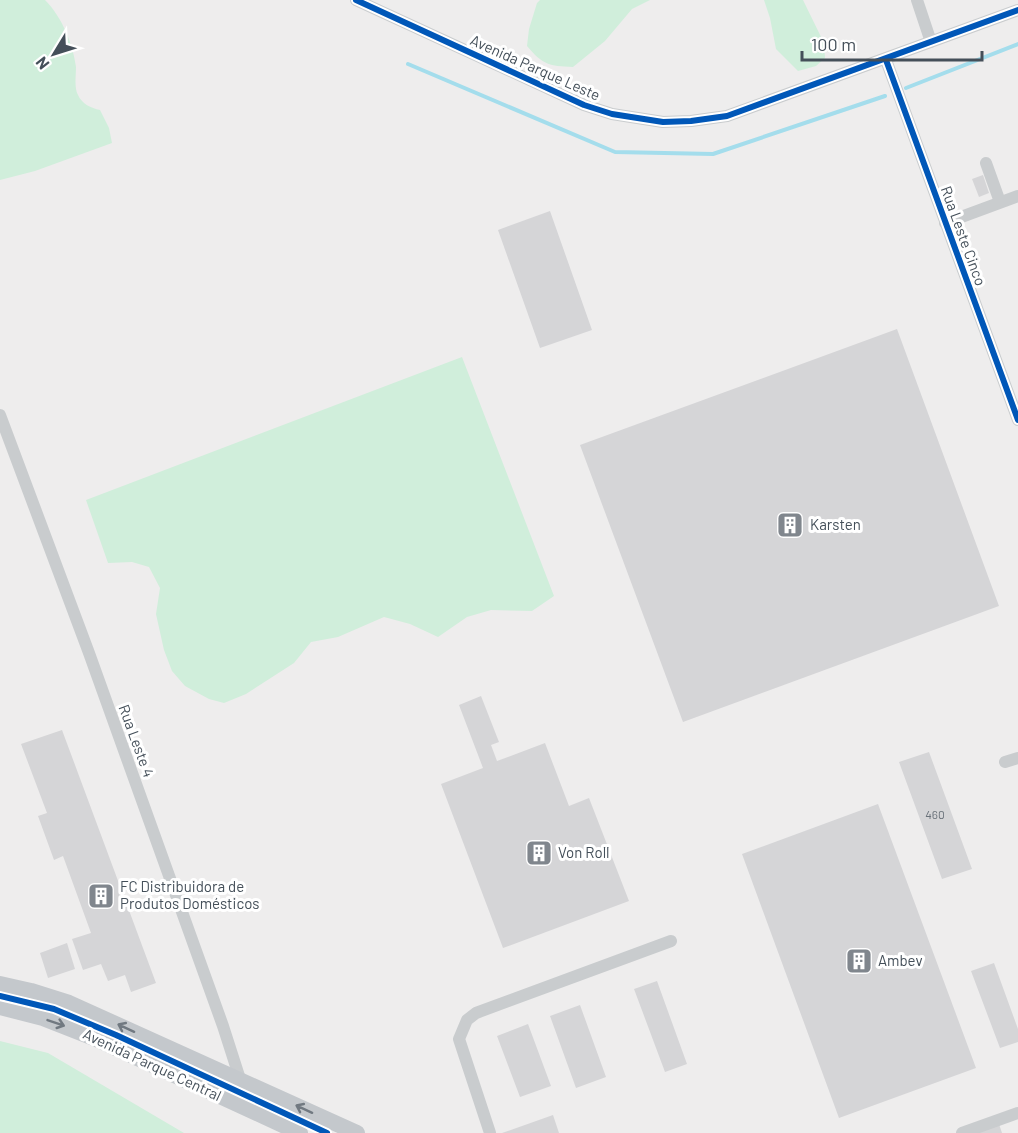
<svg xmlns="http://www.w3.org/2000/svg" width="1018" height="1133" viewBox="0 0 1018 1133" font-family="Barlow,sans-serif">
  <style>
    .green { fill: #d0eedb }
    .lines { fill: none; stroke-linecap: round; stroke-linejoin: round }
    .stream { stroke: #a4ddec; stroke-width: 4 }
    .building { fill: #d5d5d7 }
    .minor { stroke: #c9ccce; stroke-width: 12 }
    .major { stroke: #c4c8cc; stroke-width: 16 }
    .cycleway-casing { stroke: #fff; stroke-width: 10 }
    .cycleway { stroke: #0057b8; stroke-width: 6 }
    .oneway { stroke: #717981 }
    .labels { text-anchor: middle; stroke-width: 6; stroke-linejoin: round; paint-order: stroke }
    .number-label { font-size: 12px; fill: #6a727a }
    .street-label { font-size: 15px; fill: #444f59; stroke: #fff }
    .poi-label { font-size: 15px; fill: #444f59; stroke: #fff; text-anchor: start }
  </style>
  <rect width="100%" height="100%" fill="#eeeded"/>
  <!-- green -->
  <path class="green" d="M0 0H45C62 17 73 44 76 67 76 75 74 88 78 95 82 104 91 108 100 110L109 128 112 143 35 171 0 180Z
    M540 0H650L632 9 605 41 573 67C549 66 543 65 527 46L529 29 537 3Z
    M764 0H803L824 43 825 58 816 66 798 71 776 49 770 18Z
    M462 357 554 596 532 611 491 610 467 617 438 637 410 624 384 617 338 637 311 642 294 663 246 694 224 703 209 699 185 686 172 671 164 650 156 614 160 588 149 567 132 562 108 563 86 500Z
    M0 1041 48 1053 184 1133H0Z"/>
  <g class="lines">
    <!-- stream -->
    <path class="stream" d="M408 64 615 152 713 154 885 96
      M906 88 1018 44"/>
  </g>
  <!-- building -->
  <path class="building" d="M983 175 989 193 979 197 972 179Z
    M550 211 592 330 540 348 498 230Z
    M897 329 999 606 683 722 580 445Z
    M481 696 499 742 491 745 497 761 545 743 569 806 589 798 629 901 503 948 441 784 483 768 459 705Z
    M62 730 156 983 131 992 125 975 108 981 101 964 83 970 72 939 91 933 63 856 54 860 38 816 47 813 21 744Z
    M929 752 972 869 942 879 899 762Z
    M878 804 976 1068 839 1118 742 854Z
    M67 943 75 969 48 978 40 953Z
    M994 963 1018 1029V1042L1000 1048 971 971Z
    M657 981 687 1064 665 1072 634 989Z
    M580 1005 606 1077 576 1088 550 1016Z
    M528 1024 551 1086 520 1097 497 1036Z
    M553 1115 559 1133H502Z
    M999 1124 1002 1133H975Z"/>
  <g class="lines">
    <!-- minor -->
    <path class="minor" d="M356 0 584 105 612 114 663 122 691 121 727 116 1018 10
      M917 0 931 42
      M886 60 1018 420
      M986 163 1000 202
      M945 223 1018 196
      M0 415 89 653 223 1026 240 1079
      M1005 762 1018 758
      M490 1133 459 1039 467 1020 476 1013 671 941
      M962 1133 1018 1113"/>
    <!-- major -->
    <path class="major" d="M0 984 31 991 69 1003 357 1133
      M0 1007 43 1018 94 1038 300 1133"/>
    <defs>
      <path id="cycleway" d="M356 0 584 105 612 114 663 122 691 121 727 116 1018 10
        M886 60 1018 420
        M0 996 54 1009 116 1035 327 1133"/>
    </defs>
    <!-- cycleway casing -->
    <use href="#cycleway" class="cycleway-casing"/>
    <!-- cycleway -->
    <use href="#cycleway" class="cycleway"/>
  </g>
  <!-- one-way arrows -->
  <defs><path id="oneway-shaft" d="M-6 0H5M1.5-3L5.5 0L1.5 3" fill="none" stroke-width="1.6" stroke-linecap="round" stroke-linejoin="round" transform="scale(1.5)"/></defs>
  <g class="oneway">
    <use href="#oneway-shaft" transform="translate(56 1023) rotate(19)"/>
    <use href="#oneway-shaft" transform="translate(126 1028) rotate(-155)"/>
    <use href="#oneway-shaft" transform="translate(304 1109) rotate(-155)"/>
  </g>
  <!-- icons -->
  <defs>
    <symbol id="building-square" viewBox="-11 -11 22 22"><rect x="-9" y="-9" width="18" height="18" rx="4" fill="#80868d" stroke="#fff"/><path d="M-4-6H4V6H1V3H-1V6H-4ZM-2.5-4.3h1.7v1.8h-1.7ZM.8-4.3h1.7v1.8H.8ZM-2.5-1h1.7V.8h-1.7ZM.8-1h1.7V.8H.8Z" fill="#fff"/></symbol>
  </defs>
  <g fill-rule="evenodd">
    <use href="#building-square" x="775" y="510" width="30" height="30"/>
    <use href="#building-square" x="524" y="838" width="30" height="30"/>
    <use href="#building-square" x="86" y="881" width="30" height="30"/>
    <use href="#building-square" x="844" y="946" width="30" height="30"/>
  </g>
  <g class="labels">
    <!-- number labels -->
    <g class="number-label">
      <text x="935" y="819">460</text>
    </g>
    <!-- street labels -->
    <g class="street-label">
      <text transform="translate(535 68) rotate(24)" y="5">Avenida Parque Leste</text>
      <text transform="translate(963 236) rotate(70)" y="5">Rua Leste Cinco</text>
      <text transform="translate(136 741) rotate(70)" y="5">Rua Leste 4</text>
      <text transform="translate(152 1065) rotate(25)" y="5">Avenida Parque Central</text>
    </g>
    <!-- poi labels -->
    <g class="poi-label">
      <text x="810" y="530">Karsten</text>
      <text x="558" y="858">Von Roll</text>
      <text x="120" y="892">FC Distribuidora de<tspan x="120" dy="17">Produtos Domésticos</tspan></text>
      <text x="878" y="966">Ambev</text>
    </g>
  </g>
  <!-- north arrow -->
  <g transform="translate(54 54) rotate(232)" stroke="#ffffff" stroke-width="4.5" paint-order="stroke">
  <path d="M0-4.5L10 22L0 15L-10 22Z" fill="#444f59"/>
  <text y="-9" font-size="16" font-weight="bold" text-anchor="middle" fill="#444f59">N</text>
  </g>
  <!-- scale -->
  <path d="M802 51v9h180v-9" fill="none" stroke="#444f59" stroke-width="3"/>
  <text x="811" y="51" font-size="18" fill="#444f59" stroke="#ffffff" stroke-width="4.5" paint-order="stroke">100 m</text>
</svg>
